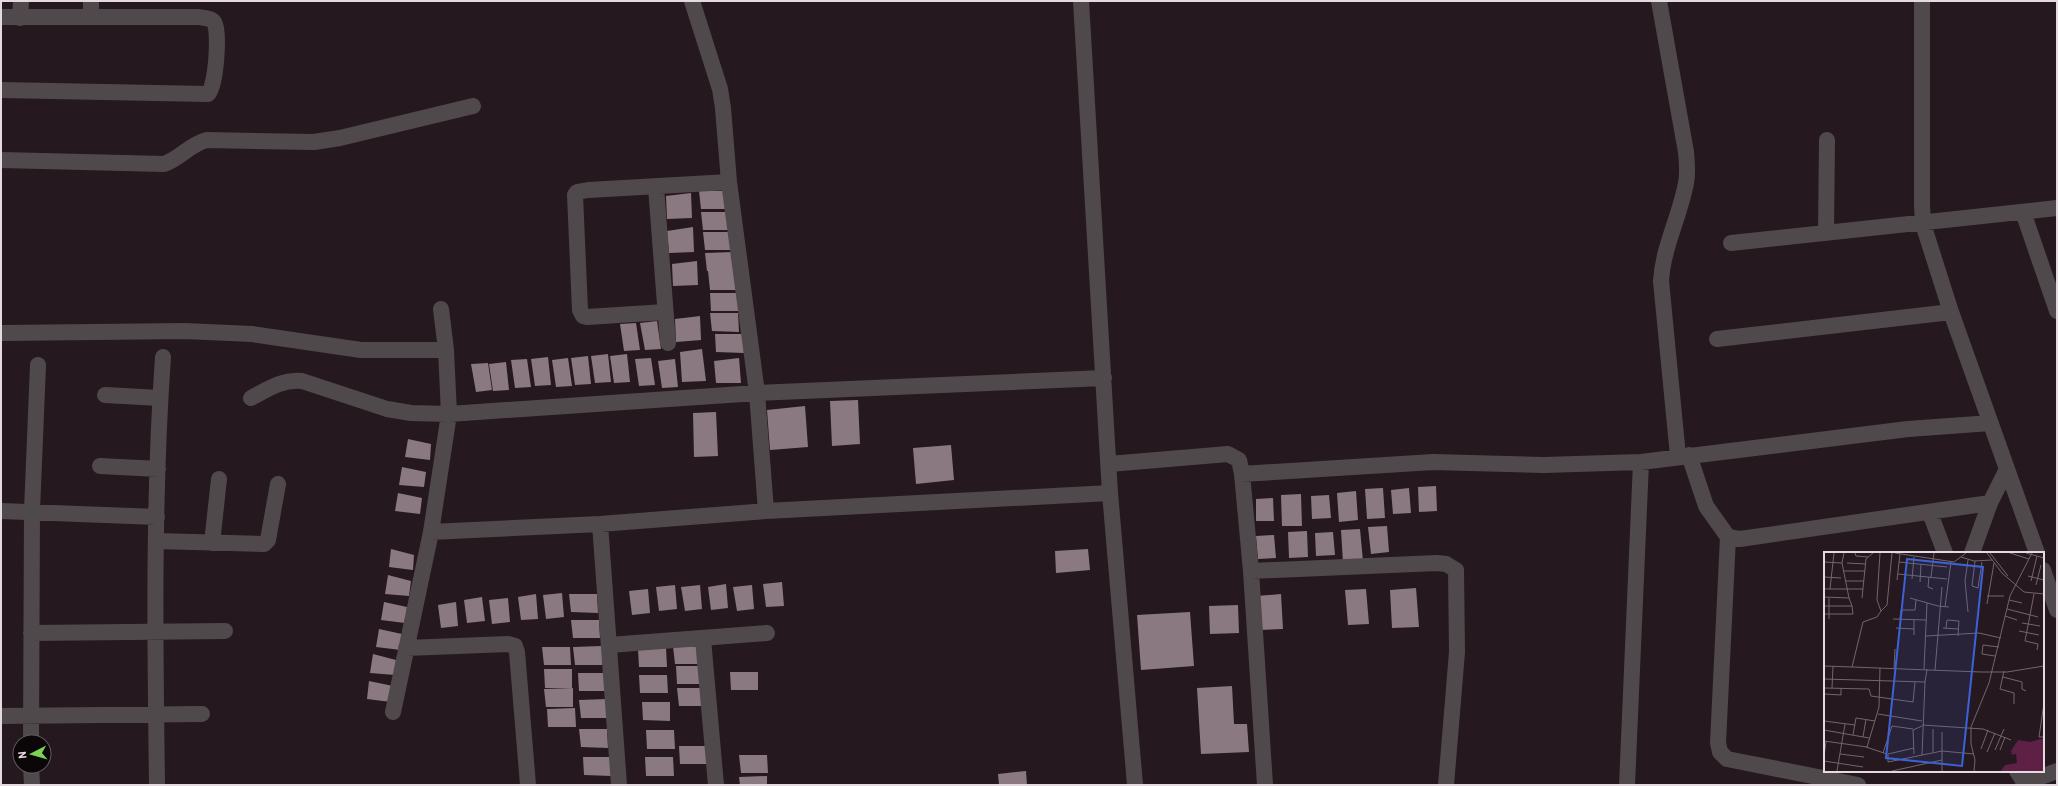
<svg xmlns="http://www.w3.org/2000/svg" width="2058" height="786" viewBox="0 0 2058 786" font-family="Barlow,sans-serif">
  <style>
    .building { fill: #8b7982 }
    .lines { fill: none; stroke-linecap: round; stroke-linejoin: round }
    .street { stroke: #50494c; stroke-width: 16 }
    .inset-road { fill: none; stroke: #72666c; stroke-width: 1 }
    .view { fill: #3b63d9; fill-opacity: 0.15; stroke: #3b63d9; stroke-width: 2 }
    .inset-edge { fill: none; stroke: #e4dadf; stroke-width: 2 }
  </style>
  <rect width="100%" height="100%" fill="#26181f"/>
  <!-- building -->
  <path class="building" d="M699 191H727L728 209H701Z
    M691 193 692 218 667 219 666 196Z
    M701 212H729L730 230H703Z
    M693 227 694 252 669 253 667 231Z
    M703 232H731L732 250H705Z
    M734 252 737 290H710L708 271H714H707L705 253Z
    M697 261 698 285 673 286 672 264Z
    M710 293H738L739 311H711Z
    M710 313H738L739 332 712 331Z
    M700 316 701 340 676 342 675 319Z
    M657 321 661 349 645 350 640 323Z
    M636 323 640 350 624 351 620 324Z
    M715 334H743L744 353 716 352Z
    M702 349 706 381 682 382 680 352Z
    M608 354 611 382 595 383 591 356Z
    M627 354 630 382 614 383 610 356Z
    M588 356 591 384 575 385 571 358Z
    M548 357 551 385 535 386 531 359Z
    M568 358 572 386 556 387 552 360Z
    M651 358 655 385 639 386 635 359Z
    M739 358 741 383H716L714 361Z
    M527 359 531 387 515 388 511 360Z
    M675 359 678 387 662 388 658 361Z
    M506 362 509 390 493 391 489 364Z
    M488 363 492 390 476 392 471 364Z
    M858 400 860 444 832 446 830 401Z
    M805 406 808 447 770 450 767 410Z
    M716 412 718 456 694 457 693 413Z
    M408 439 431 444 430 460 405 457Z
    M951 445 954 480 916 484 913 448Z
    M402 467 426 472 424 487 399 485Z
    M1436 486 1437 511 1419 512 1418 487Z
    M1383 488 1385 518 1367 519 1365 489Z
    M1409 488 1411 513 1393 514 1391 490Z
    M1356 491 1358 520 1339 522 1337 493Z
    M398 493 422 498 420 514 395 511Z
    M1301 494 1302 526H1282L1281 495Z
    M1329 495 1331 518 1312 519 1311 496Z
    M1273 498 1274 521H1256V499Z
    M1387 526 1389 552 1371 554 1368 527Z
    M1360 529 1363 561 1343 563 1341 530Z
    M1307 531 1308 557 1289 558 1288 532Z
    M1333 532 1335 555 1316 556 1315 533Z
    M1274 535 1276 558 1258 559 1256 536Z
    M391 549 414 555 413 570 389 567Z
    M1088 549 1090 570 1056 573 1055 551Z
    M388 575 411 581 409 596 385 594Z
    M782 582 784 606 766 607 763 584Z
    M726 584 728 608 711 610 708 587Z
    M675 585 677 609 659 611 656 587Z
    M700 585 702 609 685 611 681 587Z
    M752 585 754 609 737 611 733 587Z
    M1416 588 1419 627 1392 628 1390 590Z
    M648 589 650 613 632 615 629 591Z
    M1366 589 1369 624 1348 625 1345 590Z
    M562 593 564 617 546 619 543 595Z
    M536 594 538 619 521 620 518 597Z
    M569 594H597L598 613 571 612Z
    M1281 594 1283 629 1258 630 1256 596Z
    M482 597 485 621 467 623 464 600Z
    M508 598 510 622 492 624 489 600Z
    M384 602 407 607 405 623 381 620Z
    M456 602 458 626 441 628 438 605Z
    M1238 605 1239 633 1210 634 1209 606Z
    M1190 612 1194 666 1141 670 1137 615Z
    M571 620H599L600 638H573Z
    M379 629 402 634 401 650 376 647Z
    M701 645 702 664H675L673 646Z
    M602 646V665H575L573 647Z
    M542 647H570L571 665H544Z
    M666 648 667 667H639L638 649Z
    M373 654 396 660 395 675 370 673Z
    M676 666H704V684H677Z
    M544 669H572V688H545Z
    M730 672H758V690H731Z
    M578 673H606V691H579Z
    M639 675H667L668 693H640Z
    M369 681 393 686 391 702 367 699Z
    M1232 686 1234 724H1247L1249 752 1201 754 1197 688Z
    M573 688V707H546L544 689Z
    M677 688H705L706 706H679Z
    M607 699 608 718H581L579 700Z
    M642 702H670V721L643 720Z
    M575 708 576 727H548L547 709Z
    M579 729H607L608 748 581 747Z
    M646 730H674L675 749H647Z
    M679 746H707V764H680Z
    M739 755H767L768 773H741Z
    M583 757H611L612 776 584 775Z
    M645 757H673L674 776H646Z
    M1026 771 1027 785H999L998 774Z
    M767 776V785H740L739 777Z"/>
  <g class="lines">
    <!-- street -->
    <path class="street" d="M692 1 720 89 723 108 729 182 757 393 766 511
      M1081 1 1110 493 1135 785
      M1659 1 1686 152C1687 162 1688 173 1686 183 1680 216 1663 247 1661 281L1678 456
      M1922 1V205L1923 224 1951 312 2037 553
      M1 17H199C204 18 211 18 214 22 220 31 216 87 208 94L1 90
      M91 17V1
      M20 18 21 1
      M1 160 164 164C181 158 190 144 207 140L314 142 340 138 473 106
      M656 187 668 343
      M2023 212 2057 311
      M1826 233 1827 140
      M1731 243 2057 208
      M665 312 587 317 583 316 580 310 575 195 577 192 588 190 729 182
      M1 333 185 331 252 334 361 350H446
      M1717 339 1951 312
      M105 395 160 398
      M251 398C268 389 282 379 302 381L387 409 411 413 449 414 757 393 1104 378
      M1689 455 1706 506 1728 537 1740 539 1990 503
      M1109 464 1228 454 1239 460 1242 474 1251 571 1265 785
      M100 466 158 469
      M1242 474 1433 462 1544 465 1641 462 1908 429 1991 423
      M1 511 157 517
      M1930 513 1945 553
      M600 524 619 785
      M431 532 600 524 766 511 1110 493
      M1728 537 1718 743 1720 752 1727 759 1858 785
      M157 541 264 544 268 540 278 484
      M212 543 219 479
      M1972 553 1990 503 2007 469
      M2043 570 2057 610
      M1251 571 1437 563 1446 564 1456 570 1457 652 1446 785
      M31 633 225 631
      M703 639 716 785
      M609 645 767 633
      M406 648 508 644 515 646 517 652 528 785
      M393 712 431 532 449 414 446 350 441 309
      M1 716 202 714
      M31 742 32 511 38 365
      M31 766 32 785
      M2017 771 2022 779 2027 782 2057 771
      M157 785C155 642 153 499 163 357
      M1627 785 1641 462"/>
  </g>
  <!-- overview -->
  <g transform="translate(1824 552)">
    <rect width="220" height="220" fill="#26181f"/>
    <path d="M216 187H220V219H177L181 213 193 211 192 202 188 203 187 199 194 188 206 190Z" fill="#5e2145"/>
    <path class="inset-road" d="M31 1 32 4 44 5M56 1 53 48 57 59 63 53 68 1M71 1 130 10 142 1M163 1 178 21 200 40 220 42M166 1 184 24M186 1 205 7M202 1 220 6M137 5 150 9 168 8M151 9 148 34 154 36 158 10M0 10 18 11M75 10 123 15M23 11 42 12M19 19H41M74 22 123 27M204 24 220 28M0 25 17 26M105 25 104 35 109 37M107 25 110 1M88 27 90 5M73 28 76 2M22 29H40M207 29 213 4M96 30 97 12M212 33 217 13M0 37H39M6 37 10 1M210 42 201 89 214 92 213 98M163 44H180M0 45 25 46 18 11 20 1M5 46V67M38 46 42 7 49 1M86 46 114 54 125 55M185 48 198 51M163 52 170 11M0 54H28L25 46M121 55 127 10M183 57 214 65M57 59 53 65 39 70 28 115 157 120H183L220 114M144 60 141 29 144 8M0 62H29L28 54M181 64 193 68M69 67 102 68M76 67 77 58H91L92 48M198 71 216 74M72 76 90 77M119 76 134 77M122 76 123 68 135 69 134 84M195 79 215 83M90 83V67M102 84 155 81 177 86M171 104 158 102 159 93 175 95M0 114 28 115M70 117 71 97M100 117 103 51M111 118 118 35M180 119 176 137 190 141V152M179 125 198 130V137L202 139M0 127 101 130 103 117M0 136 45 137 47 144 89 150 91 130M8 136 9 114M0 142 17 143V136M220 151 215 185H220M54 162 98 169M0 169 31 173M98 173 159 177 187 188M109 177V200M0 178 45 186M118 180V219M29 183 32 166 51 169M39 185 42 167M0 189 43 195 55 155 56 116M42 195 63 202M90 196 64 202V210L118 199 150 202M157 197 164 178M171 198 180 177M176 198 181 185M163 200 171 181M59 201 68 174 89 177M16 202 40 205M90 202 89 178 98 174M98 203 101 130M0 204 2 190M0 209 39 215M13 219 21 172M68 219 118 208M150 219 151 208 147 192V175L165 131 186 44 208 1"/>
    <path class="view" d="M83 7 159 15 138 214 62 206Z"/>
    <rect width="220" height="220" class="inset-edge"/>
  </g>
  <!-- border -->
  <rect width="2058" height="786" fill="none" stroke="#e4dadf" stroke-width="4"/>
  <!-- north arrow -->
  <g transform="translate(32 754) rotate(264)"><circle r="19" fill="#0b0608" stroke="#625b5e"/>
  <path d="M0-3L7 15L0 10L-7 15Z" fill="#7dd154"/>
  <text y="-6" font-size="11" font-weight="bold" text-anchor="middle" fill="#e4dadf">N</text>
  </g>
</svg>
